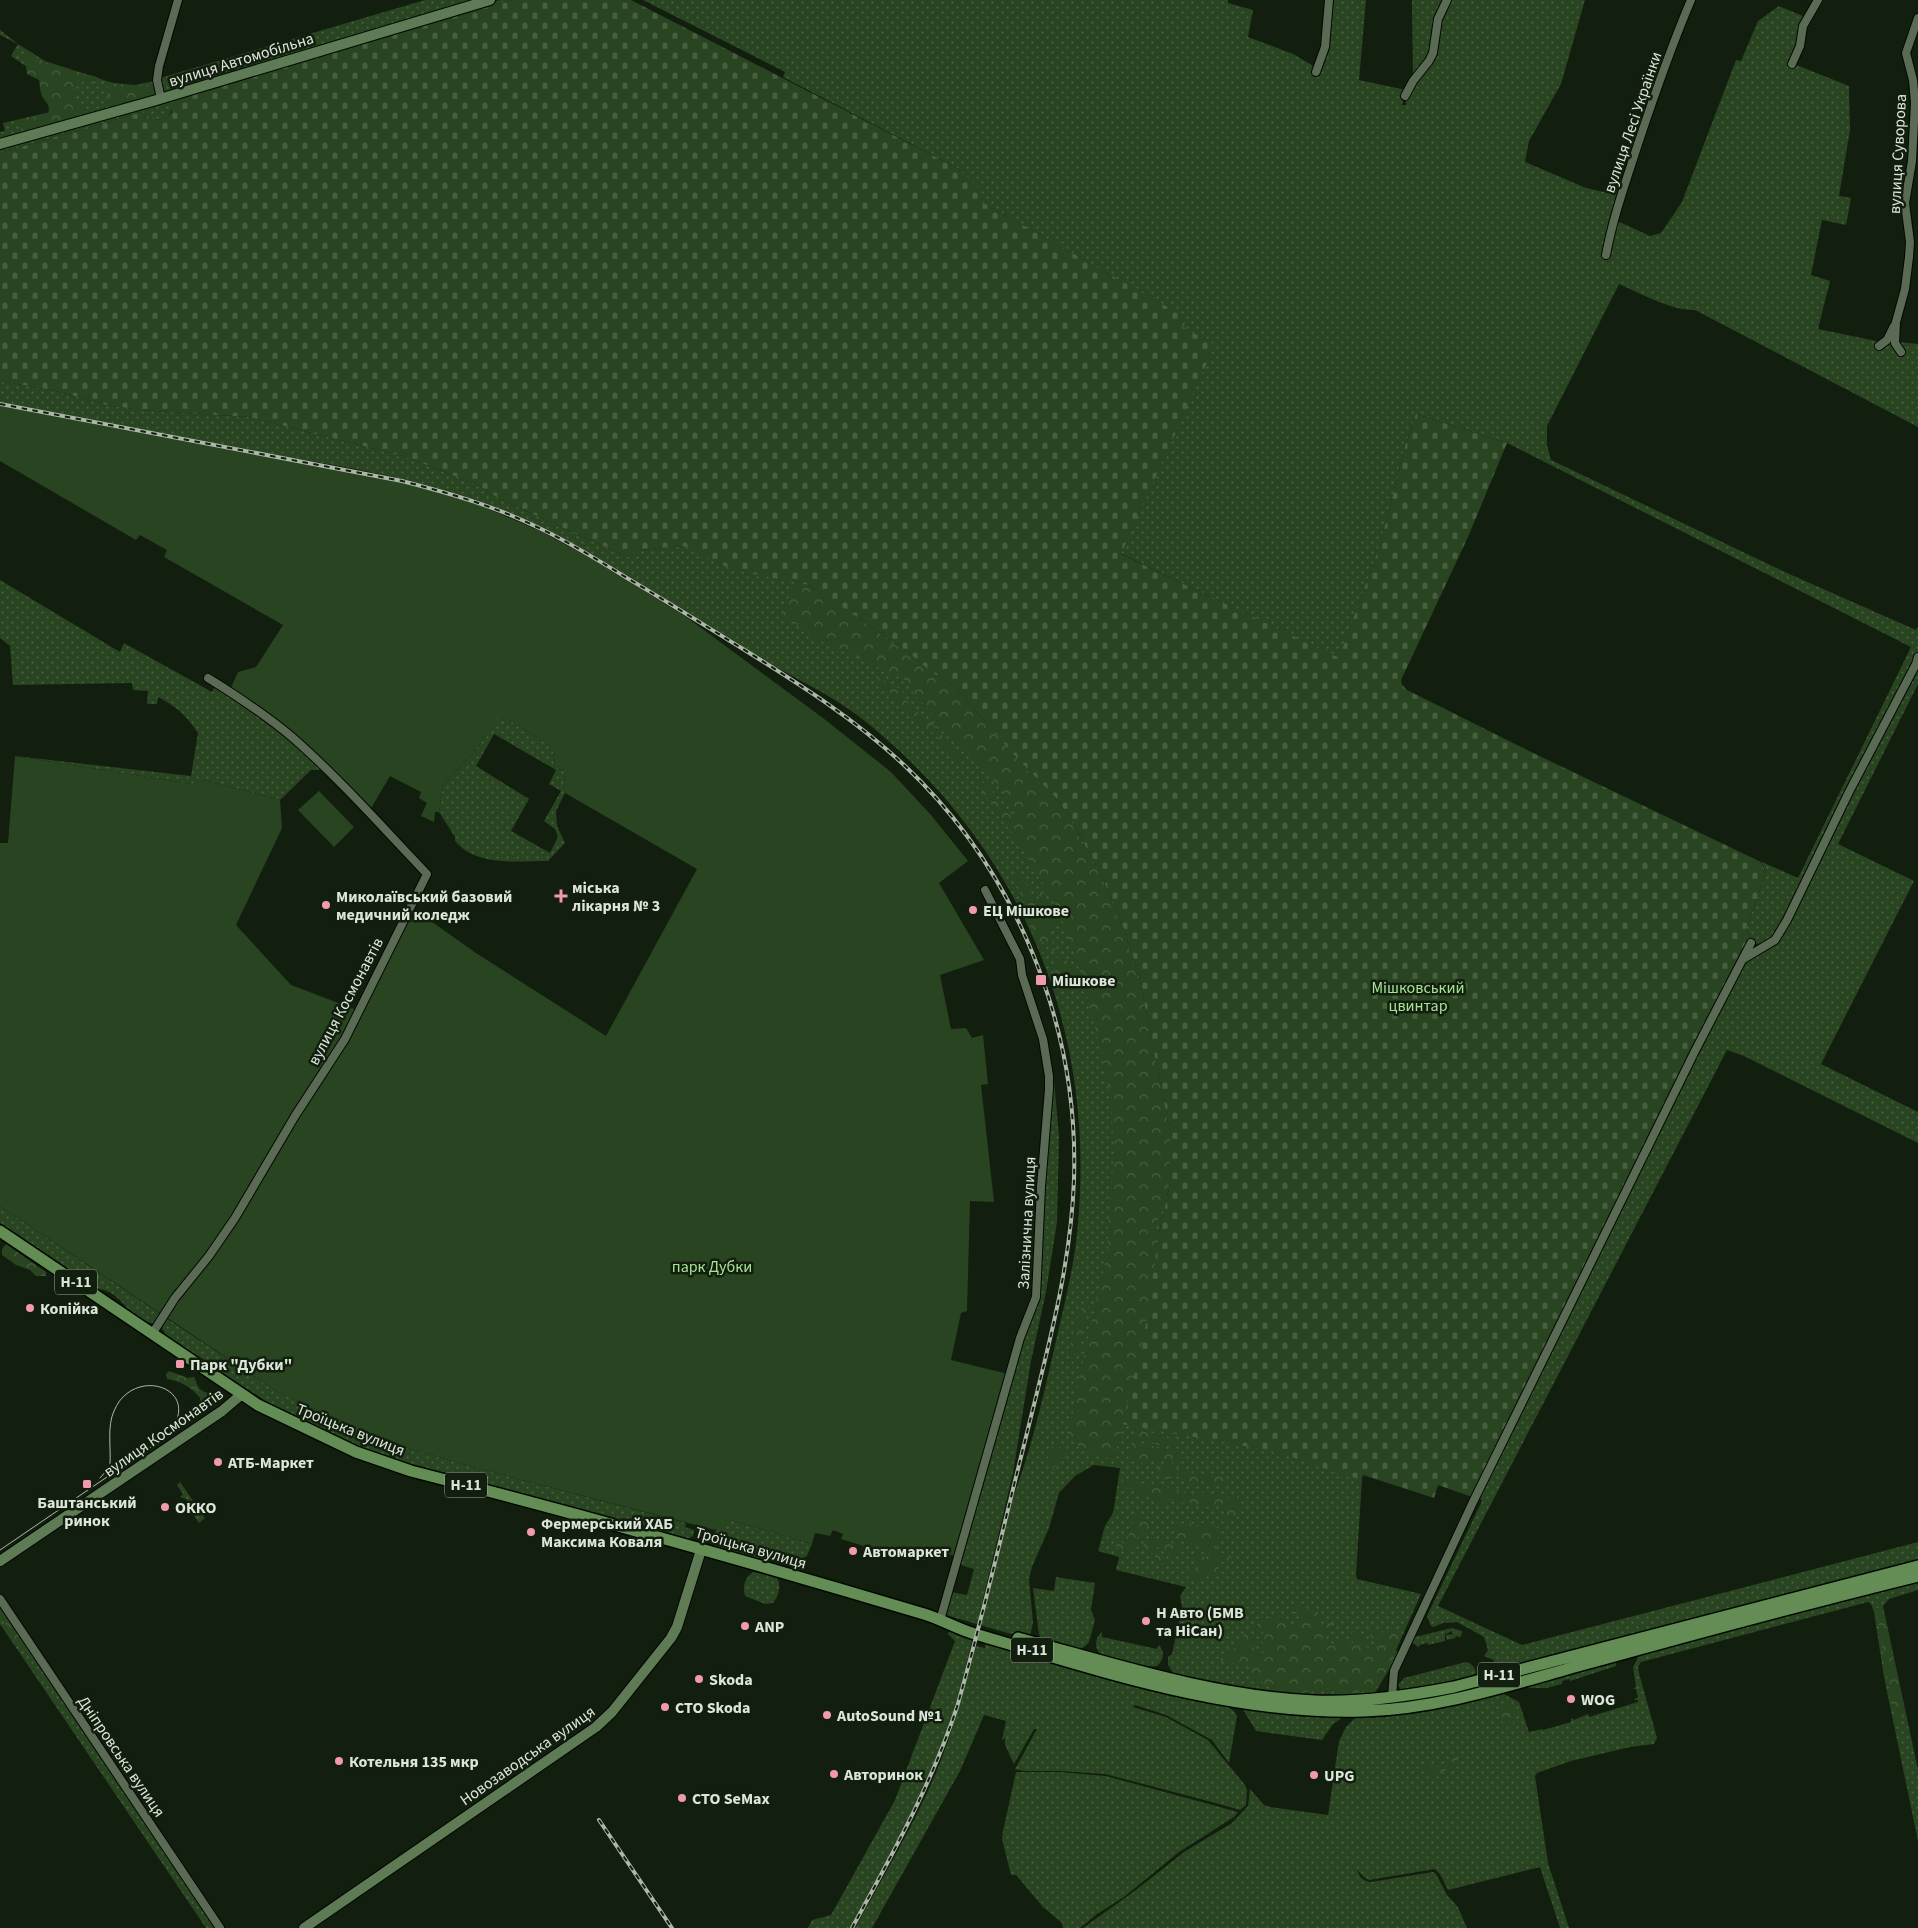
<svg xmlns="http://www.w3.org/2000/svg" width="1918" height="1928" viewBox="0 0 1918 1928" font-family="'Source Sans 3',sans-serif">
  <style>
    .grass { fill: url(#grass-dots); fill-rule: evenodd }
    .forest { fill: url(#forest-crowns) }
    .cemetery { fill: url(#cemetery-stones) }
    .park { fill: #294420 }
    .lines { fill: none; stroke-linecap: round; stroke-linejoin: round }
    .street-casing { stroke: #010900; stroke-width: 10 }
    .secondary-casing { stroke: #010900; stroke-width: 12 }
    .primary-casing { stroke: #010900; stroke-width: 14 }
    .street { stroke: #5a6a55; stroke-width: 8 }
    .secondary { stroke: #5e7b55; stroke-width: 10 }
    .primary { stroke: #638d55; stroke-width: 11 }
    .tram { stroke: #adb7a9; stroke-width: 1 }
    .rail-casing { stroke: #adb7a9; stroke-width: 4 }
    .rail { stroke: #121f0e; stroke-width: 2; stroke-dasharray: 5.5; stroke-linecap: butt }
    .poi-dot { fill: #f29aad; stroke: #121f0e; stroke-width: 2 }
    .labels { text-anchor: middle; stroke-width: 5; stroke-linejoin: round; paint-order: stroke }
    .shield { fill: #121f0e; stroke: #9faa9c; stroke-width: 1 }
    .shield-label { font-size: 15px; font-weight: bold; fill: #dce5d9 }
    .street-label { font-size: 16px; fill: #dce5d9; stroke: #121f0e }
    .poi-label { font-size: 16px; font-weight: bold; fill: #dce5d9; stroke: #121f0e; text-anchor: start }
    .park-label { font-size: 16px; fill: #a7e394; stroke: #121f0e }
  </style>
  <defs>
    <pattern id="grass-dots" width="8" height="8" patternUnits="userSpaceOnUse" patternTransform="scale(1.25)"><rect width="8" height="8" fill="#294420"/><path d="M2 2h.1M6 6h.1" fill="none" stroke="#475f40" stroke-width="1.8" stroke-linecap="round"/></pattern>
    <pattern id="forest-crowns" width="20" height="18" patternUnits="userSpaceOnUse" patternTransform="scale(1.25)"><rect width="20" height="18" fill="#294420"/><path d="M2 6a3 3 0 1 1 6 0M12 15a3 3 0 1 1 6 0" fill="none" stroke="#475f40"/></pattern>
    <pattern id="cemetery-stones" width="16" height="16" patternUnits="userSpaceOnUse" patternTransform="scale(1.25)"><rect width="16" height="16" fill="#294420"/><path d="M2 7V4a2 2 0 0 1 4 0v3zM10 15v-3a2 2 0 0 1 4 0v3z" fill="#475f40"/></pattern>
  </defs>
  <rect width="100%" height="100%" fill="#121f0e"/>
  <!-- grass -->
  <path class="grass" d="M425 0H480L162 94 160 78Z
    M500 0H512L173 101C172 120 163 121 146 119L142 112 0 153V147L170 100Z
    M643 0H1228V3L1253 10 1248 37 1293 54 1315 67 1318 64 1331 0H1366L1359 80 1406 90 1402 105H1406V96L1423 72 1437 27 1448 0H1585L1561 84 1529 141 1525 162 1586 188 1608 193 1617 189 1625 190 1615 220 1650 236 1661 233 1682 202 1736 60 1741 61 1758 21 1779 6 1805 17 1794 64 1849 86 1850 130 1839 196 1851 198 1846 225 1822 220 1811 275 1830 281 1818 329 1881 342 1886 339 1895 321 1897 342 1918 344V427L1695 310C1672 311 1640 293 1619 284L1547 426V445L1551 460 1787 573 1916 630 1918 627V651L1916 656 1785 920C1778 930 1771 943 1757 944L1750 937 1746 929 1766 873 1762 862 1798 878 1911 647 1507 443 1416 414 1405 446 1380 545 1339 659 1120 553 1214 345 1182 327 1186 318 980 201 959 169 783 77 785 72Z
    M1412 0H1446L1432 53 1413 76Z
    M0 30 18 44 45 61 113 83 135 85 154 81 157 96 0 141V132L5 131 3 123 50 112 40 76 11 56 18 44 0 35Z
    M0 381 56 391 107 405 140 410 248 417 403 456 478 485 500 499 627 557 640 550 683 546 761 574 809 585 865 622 908 652 930 671 954 686 1018 759 1057 799 1075 825 1082 840 1102 876 1123 927 1138 971 1170 1132V1184L1159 1234 1277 1451 1362 1479 1356 1575 1357 1579 1421 1594 1396 1650 1399 1653 1376 1691 1371 1695 1295 1698 1176 1677 1168 1665V1657L1172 1654 1182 1607 1180 1596 1186 1587 1116 1570 1119 1557 1098 1551 1105 1526 1113 1513 1120 1468 1094 1465 1075 1476 1059 1493 1049 1528 1032 1567 1029 1579 1033 1622 1030 1637 1028 1639 946 1615 951 1592 967 1595 974 1569 958 1564 1022 1338 1036 1302 1050 1078H1053L1054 1080 1059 1136 1057 1222 1046 1292 1031 1361 1013 1473 980 1612 983 1613C993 1580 999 1545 1009 1511 1012 1499 1017 1487 1021 1475 1035 1433 1045 1389 1055 1345 1064 1305 1075 1264 1078 1223 1096 1023 1018 842 861 718 828 692 789 676 754 654 719 631 683 610 648 588 585 549 522 513 451 492 396 475 339 466 282 456 188 439 93 424 0 402Z
    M0 580 120 652 124 643 212 692 215 686C255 710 289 738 323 770H311L280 800 204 780 192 784 15 756 191 776 198 733C186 715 177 707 158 697L157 704H147L148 691 133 690 132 683 13 685 10 646 0 638Z
    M1918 664V684L1838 844 1914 881 1821 1064 1918 1112V1143L1744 1056 1727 1050 1438 1606 1522 1645 1918 1542V1564L1639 1636 1515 1665H1502L1494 1662V1660L1484 1656 1488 1650 1484 1637 1457 1622 1446 1623 1445 1622 1434 1627 1431 1626 1427 1616 1482 1501 1479 1497 1709 1029 1744 962 1777 942Z
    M499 715 503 716 553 748 555 766 564 771 565 793 556 811 557 826 565 843 548 861C517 861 477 867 455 841V837L439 812 443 785 475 751ZM494 734 556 770 549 784 561 791 544 821 555 829 558 837 550 853 511 831 529 799 476 766Z
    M0 1206 162 1315 154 1323C129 1322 122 1291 99 1289L2 1225 0 1222Z
    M166 1318 278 1392 391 1443 469 1466 686 1523 685 1527 694 1530 693 1536 686 1540 446 1475 381 1457 358 1448 281 1411 167 1337 162 1328Z
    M180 1482 205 1518 199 1523 190 1510 193 1507 192 1504 189 1506 186 1499 180 1497 183 1494 177 1485Z
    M727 1519 812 1544 807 1556 798 1561 778 1555C764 1567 732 1552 715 1547 712 1531 715 1530 727 1519Z
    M754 1572 777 1578C782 1586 778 1597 773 1603L765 1604 745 1596C742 1587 745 1576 754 1572Z
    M1056 1577 1095 1583 1091 1610 1095 1620 1089 1642 1084 1647 1076 1651 1041 1640 1039 1634 1033 1588 1054 1591Z
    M1918 1579V1590L1889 1599 1883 1606 1918 1770V1841L1884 1677 1874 1612 1871 1604 1868 1602 1641 1662 1638 1667 1639 1673 1657 1738 1654 1744 1630 1747 1571 1761 1537 1773 1535 1776 1548 1863 1569 1928H1560L1540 1867 1448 1890 1440 1874 1435 1869 1369 1880 1364 1877 1357 1870C1360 1878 1363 1881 1371 1882L1433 1872 1436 1874 1447 1895 1458 1907 1467 1928H1083L1136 1890 1184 1852 1232 1823 1248 1806 1250 1789 1264 1805 1270 1807 1328 1815 1339 1741 1346 1727 1354 1719 1359 1717 1406 1714 1437 1709 1502 1693 1519 1702 1529 1732 1542 1729 1543 1730 1571 1722V1719L1573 1718 1574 1720 1588 1714 1589 1717 1638 1702V1700H1635L1634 1699 1638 1698 1636 1689H1633L1636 1687 1633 1667 1641 1652Z
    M0 1605 217 1928H206L0 1624Z
    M932 1620 973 1635C962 1689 945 1743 922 1794 900 1840 875 1884 851 1928H808L812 1920 831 1915 895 1800 955 1641 948 1634 949 1630 931 1624Z
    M1452 1628 1462 1631 1461 1637 1455 1636 1456 1638 1447 1640 1446 1635 1453 1634 1452 1631 1446 1634 1445 1632V1641L1428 1645 1427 1643 1420 1645 1418 1647 1411 1641 1415 1637Z
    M1102 1632V1637L1157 1649 1159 1645C1165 1652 1164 1660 1157 1666 1147 1668 1112 1659 1103 1655 1093 1650 1095 1637 1102 1632Z
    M985 1641 1213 1702C1222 1705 1234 1707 1237 1716L1229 1763 1212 1740 1166 1715 1135 1705 1133 1707 1166 1717 1208 1740 1245 1785 1247 1790 1246 1805 1240 1810 1212 1802 1105 1774 1059 1771H1024L1015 1769 1037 1729H1034L1014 1764 1005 1745V1738L1002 1740 1006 1721 984 1715 960 1771 872 1928H855C883 1877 913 1827 936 1773 953 1732 964 1688 976 1646L985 1648Z
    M1466 1662C1471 1663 1475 1667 1476 1673L1473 1676 1406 1692 1401 1690 1398 1685 1404 1678Z
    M1616 1662V1666L1570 1681 1569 1679 1562 1681V1684L1546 1688H1529L1530 1685Z
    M1242 1708 1345 1716 1333 1724 1322 1740 1256 1731Z
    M1016 1772H1059L1106 1776 1238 1812 1234 1817 1179 1852 1124 1897 1097 1914 1080 1928H1063L1062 1923 1043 1907 1016 1875H1011L1002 1839 1003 1831Z"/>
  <!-- forest -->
  <path class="forest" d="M31 55 49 64 97 77 98 80 94 84 82 82 74 90 77 103C81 107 86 108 83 115L34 129 29 132 22 131 19 121 48 113C51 105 47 104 43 98 40 94 40 85 39 80L27 74 25 58 27 56Z
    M109 83 134 86 145 84 154 87 156 91 148 98H139L128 104 118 105 112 108 108 106V96L106 91Z
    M797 582 813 588 848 609 885 638 953 686 979 717 1001 737 1025 768 1056 800 1075 827 1078 839 1099 872 1122 927 1136 971 1147 1016 1170 1134 1169 1183 1161 1214 1154 1225 1160 1234 1145 1338 1117 1447 1114 1454 1109 1458C1098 1458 1070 1444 1067 1433L1108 1250V1227L1114 1153 1111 1104 1105 1067 1086 992 1075 955 1056 905 1015 837 975 781 976 779C995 785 999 810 1015 818L1017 816 1015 808 992 778 914 694 904 679 868 663 848 652 827 645 785 617 782 610 790 595 794 583Z
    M879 679 896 686 903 693 911 707 936 727 954 753 964 759V762L958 761 946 750 937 736 899 706 892 694 878 683Z
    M1016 872C1019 874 1026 881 1028 885 1033 894 1026 894 1039 902L1042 901 1036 892 1038 888 1041 889 1057 922 1050 929 1053 946 1055 950 1053 952 1049 949 1044 940 1042 943 1044 952 1041 953 1035 937 1018 903 1019 901 1024 903 1025 901 1020 893 1015 875Z
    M1057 957C1069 959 1078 970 1074 982L1064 985 1058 980 1052 965Z
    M6 1244 46 1272V1276H36L30 1270 16 1265 2 1255V1249Z
    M1084 1304 1088 1306C1088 1317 1084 1324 1081 1334 1078 1344 1082 1357 1071 1363 1066 1356 1077 1312 1084 1304Z
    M169 1371 188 1378 194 1377C196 1380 197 1386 200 1389 207 1396 218 1389 221 1401L212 1408H205L200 1404V1398C194 1389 179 1380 167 1379L166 1374Z
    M1131 1424H1141L1139 1430 1141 1432H1150L1179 1442 1175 1447C1170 1445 1165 1446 1159 1445 1150 1443 1145 1437 1136 1442L1178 1453 1180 1459 1179 1462 1170 1463 1153 1459 1146 1466 1138 1460 1128 1458 1127 1450 1135 1448 1131 1444 1135 1430Z
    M1056 1445 1066 1450C1067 1462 1059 1462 1052 1469 1046 1460 1045 1450 1056 1445Z
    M1160 1464C1172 1467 1186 1472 1198 1474 1209 1475 1218 1470 1228 1479 1221 1489 1211 1484 1202 1481L1188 1484 1187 1479C1179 1473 1172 1479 1163 1480L1157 1474Z
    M1123 1478 1128 1481H1138L1144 1487H1152L1160 1484C1170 1490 1182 1489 1193 1494L1197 1491 1213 1494 1221 1498 1236 1496 1239 1500 1238 1516 1234 1521C1222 1519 1226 1512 1220 1506L1199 1507 1189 1502 1181 1503 1167 1499 1160 1508 1153 1500 1133 1488 1125 1489 1121 1482Z
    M1199 1512 1201 1514 1190 1524 1194 1527 1202 1523 1214 1525 1218 1528V1541L1215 1549 1218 1552 1230 1555 1232 1559 1231 1562H1218V1573L1211 1575 1206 1573 1203 1574V1580L1199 1581 1188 1577 1187 1574 1198 1567 1203 1568 1204 1565 1195 1561 1190 1557 1196 1554 1204 1557 1208 1563 1212 1562 1213 1559 1202 1551 1200 1546C1190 1542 1172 1541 1174 1526L1184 1525Z
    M1140 1513 1149 1520C1149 1526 1143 1535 1137 1538L1136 1547 1127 1551 1117 1548 1114 1543 1117 1538 1124 1544 1129 1542 1128 1536C1135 1529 1127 1516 1140 1513Z
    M1146 1539C1156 1539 1177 1542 1183 1549L1182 1552 1172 1556 1164 1548 1157 1547 1156 1549 1165 1559 1164 1563H1158L1154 1554 1143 1549 1144 1541Z
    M1297 1606 1306 1611 1318 1612 1321 1625 1330 1623 1334 1624 1333 1628 1322 1634 1324 1644 1327 1646 1336 1645 1341 1641 1344 1642 1346 1646 1350 1647 1353 1642 1352 1632 1355 1630 1360 1632 1366 1647 1373 1649 1377 1648C1379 1641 1374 1640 1370 1636V1629L1375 1628 1384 1633 1394 1627 1401 1631C1403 1638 1397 1642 1396 1649 1394 1660 1391 1664 1385 1674 1373 1693 1358 1694 1337 1694L1329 1687 1324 1691 1314 1690 1299 1693 1274 1690 1254 1677 1248 1666 1221 1661 1220 1659 1226 1652 1235 1648 1246 1632 1253 1635 1256 1639 1253 1646 1255 1650 1263 1653 1266 1650 1261 1640 1263 1633 1261 1630 1255 1632 1253 1629 1255 1626C1263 1620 1272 1615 1283 1617L1287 1624 1292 1626 1296 1621 1302 1618 1300 1614 1292 1613V1608Z
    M0 1607 31 1655V1657L28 1656 25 1650 20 1649 6 1631 5 1619 0 1616Z
    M1879 1607 1882 1609 1905 1710 1903 1720 1897 1719 1889 1687 1876 1609Z
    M1508 1701C1518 1706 1517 1721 1509 1728 1499 1723 1499 1713 1503 1703Z
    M1452 1755 1458 1759V1764C1447 1770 1432 1780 1420 1768L1421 1765C1437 1766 1443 1773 1452 1755Z"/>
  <!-- cemetery -->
  <path class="cemetery" d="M512 0H631L959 169 982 191 980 201 1187 318 1183 327 1215 345 1121 554 1339 658 1380 545 1405 446 1416 414 1507 443 1468 537 1401 680 1402 685 1407 690 1529 751 1761 862 1766 873 1746 929 1750 937 1472 1497 1438 1485 1434 1498 1363 1475 1362 1479 1345 1476 1278 1452 1122 1424 1144 1337 1159 1234 1170 1184V1132L1138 971 1123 927 1102 876 1082 840 1075 825 1057 799 1018 759 954 686 930 671 908 652 865 622 809 585 733 570 683 546 640 550 627 557 500 499 478 485 403 456 248 417 140 410 107 405 56 391 0 381V153L142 112 146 119 151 117 157 120 166 118 172 112V101Z"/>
  <!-- park -->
  <path class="park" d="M0 406 402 482 477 504 540 531 585 555 685 616 823 718 891 772 931 815 968 861 939 883 984 960 940 975 951 1029 966 1028 972 1038 983 1035 988 1084 981 1085 994 1202 970 1201 967 1311 961 1313 951 1360 1008 1374 955 1556 929 1548 925 1560 898 1551 896 1556 841 1539 843 1534 833 1530 830 1536 815 1533 812 1544 727 1519 715 1530 469 1466 391 1443 278 1392 0 1206V843H8L15 756 192 784 204 780 280 800 282 828 236 925 291 985 357 1010 411 914 414 911 418 912 476 953 606 1036 697 869 565 793 564 771 555 766 553 748 503 716H499L475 751 443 785 439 812H435L434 822 421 816 427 803 419 798 421 792 390 776 370 810 314 753 230 690 238 672 256 667 283 625 164 557 167 550 140 535 136 540 0 461Z
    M319 791 354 827 334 847 298 810Z"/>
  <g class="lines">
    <defs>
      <path id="street" d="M1792 64 1800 46 1803 26 1818 0
        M1316 72 1325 47 1329 0
        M1405 96 1413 81 1429 61 1433 53 1438 19 1447 0
        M161 99 157 80 159 66 178 0
        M1606 255C1613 217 1626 181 1638 144 1654 96 1671 47 1691 0
        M1879 346 1887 340 1894 326
        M1901 352 1895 343 1896 322 1905 289 1909 257 1910 242 1905 203 1912 161 1915 103 1913 80 1906 53 1918 18
        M1745 958 1775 940 1787 920 1849 792 1916 664 1918 657
        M152 1334 175 1298 209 1256 235 1218 295 1116 345 1039 427 874C383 828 340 779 292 737 266 715 237 696 208 678
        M0 1599 220 1928
        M941 1617 1020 1338 1036 1297 1041 1187 1049 1089V1076L1043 1039 1022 975 1020 959 985 890
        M1392 1697 1394 1671 1473 1502 1695 1051 1751 943"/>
      <path id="secondary" d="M0 144 153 101 490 0
        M0 1561 222 1411 242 1394
        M304 1928 596 1727 612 1712 671 1638 677 1627 701 1550"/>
      <path id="primary" d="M0 1231 258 1405 356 1452 411 1471C583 1515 754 1563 924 1614 941 1619 957 1629 975 1634 1102 1671 1229 1715 1364 1711 1442 1709 1518 1682 1593 1662 1701 1632 1809 1603 1918 1576
        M1018 1638C1115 1664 1214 1697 1315 1701 1361 1703 1408 1696 1454 1687L1918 1566"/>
    </defs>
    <!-- street casing -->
    <use href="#street" class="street-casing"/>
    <!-- secondary casing -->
    <use href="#secondary" class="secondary-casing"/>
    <!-- primary casing -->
    <use href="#primary" class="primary-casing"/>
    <!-- street -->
    <use href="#street" class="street"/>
    <!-- secondary -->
    <use href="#secondary" class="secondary"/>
    <!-- primary -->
    <use href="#primary" class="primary"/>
    <!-- tram -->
    <path class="tram" d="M0 1550 167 1436C207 1388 133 1364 114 1411 107 1426 111 1447 110 1464L108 1469 100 1478"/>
    <defs>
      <path id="rail" d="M0 404 402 481C449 493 494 506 537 527 569 542 598 560 627 578 666 601 704 625 743 649 799 684 855 719 904 765 1016 870 1079 1026 1074 1179 1071 1270 1045 1358 1024 1445 1002 1532 982 1620 957 1707 931 1786 892 1855 852 1928
        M599 1820 672 1928"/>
    </defs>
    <!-- rail casing -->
    <use href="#rail" class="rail-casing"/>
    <!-- rail -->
    <use href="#rail" class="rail"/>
  </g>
  <!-- markers -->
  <g class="poi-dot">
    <path d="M558.5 888.5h5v5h5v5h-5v5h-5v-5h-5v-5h5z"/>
    <circle cx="326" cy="905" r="5"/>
    <circle cx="973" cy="910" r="5"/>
    <rect x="1035" y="974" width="12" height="12" rx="2.5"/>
    <circle cx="30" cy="1308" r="5"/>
    <rect x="175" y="1359" width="10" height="10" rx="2.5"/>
    <circle cx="218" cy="1462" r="5"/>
    <rect x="82" y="1479" width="10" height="10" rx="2.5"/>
    <circle cx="165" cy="1507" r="5"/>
    <circle cx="531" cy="1532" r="5"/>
    <circle cx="853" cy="1551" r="5"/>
    <circle cx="1146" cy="1621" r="5"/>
    <circle cx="745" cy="1626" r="5"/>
    <circle cx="699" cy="1679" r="5"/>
    <circle cx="1571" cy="1699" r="5"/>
    <circle cx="665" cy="1707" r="5"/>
    <circle cx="827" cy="1715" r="5"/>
    <circle cx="339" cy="1761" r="5"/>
    <circle cx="834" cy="1774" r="5"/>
    <circle cx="1314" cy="1775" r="5"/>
    <circle cx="682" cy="1798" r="5"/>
  </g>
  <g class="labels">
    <!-- shield labels -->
    <g class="shield">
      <rect x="55" y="1269.5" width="42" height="25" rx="4"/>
      <rect x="445" y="1472.5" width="42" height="25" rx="4"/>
      <rect x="1011" y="1637.5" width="42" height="25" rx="4"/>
      <rect x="1478" y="1662.5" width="42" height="25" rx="4"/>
    </g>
    <g class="shield-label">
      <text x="76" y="1287">Н-11</text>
      <text x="466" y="1490">Н-11</text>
      <text x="1032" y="1655">Н-11</text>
      <text x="1499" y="1680">Н-11</text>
    </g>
    <!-- street labels -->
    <g class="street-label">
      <text transform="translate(241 59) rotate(-17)" y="6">вулиця Автомобільна</text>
      <text transform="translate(1632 122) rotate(-71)" y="6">вулиця Лесі Українки</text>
      <text transform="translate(1897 154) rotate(-87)" y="6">вулиця Суворова</text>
      <text transform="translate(345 1001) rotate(-62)" y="6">вулиця Космонавтів</text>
      <text transform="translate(1026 1223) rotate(-87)" y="6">Залізнична вулиця</text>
      <text transform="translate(351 1429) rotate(22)" y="6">Троїцька вулиця</text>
      <text transform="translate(163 1432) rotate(-35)" y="6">вулиця Космонавтів</text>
      <text transform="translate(751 1547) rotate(16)" y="6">Троїцька вулиця</text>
      <text transform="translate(527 1755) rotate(-35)" y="6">Новозаводська вулиця</text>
      <text transform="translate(122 1756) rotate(56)" y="6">Дніпровська вулиця</text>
    </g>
    <!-- poi labels -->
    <g class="poi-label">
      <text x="572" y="893">міська<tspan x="572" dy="18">лікарня № 3</tspan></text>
      <text x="336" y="902">Миколаївський базовий<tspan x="336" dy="18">медичний коледж</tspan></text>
      <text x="983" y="916">ЕЦ Мішкове</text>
      <text x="1052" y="986">Мішкове</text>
      <text x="40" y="1314">Копійка</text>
      <text x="190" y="1370">Парк "Дубки"</text>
      <text x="228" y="1468">АТБ-Маркет</text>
      <text x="87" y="1508" text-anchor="middle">Баштанський<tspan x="87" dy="18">ринок</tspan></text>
      <text x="175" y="1513">ОККО</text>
      <text x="541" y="1529">Фермерський ХАБ<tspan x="541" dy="18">Максима Коваля</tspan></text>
      <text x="863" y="1557">Автомаркет</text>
      <text x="1156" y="1618">Н Авто (БМВ<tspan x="1156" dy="18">та НіСан)</tspan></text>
      <text x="755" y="1632">ANP</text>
      <text x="709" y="1685">Skoda</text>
      <text x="1581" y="1705">WOG</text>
      <text x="675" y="1713">СТО Skoda</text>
      <text x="837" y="1721">AutoSound №1</text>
      <text x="349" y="1767">Котельня 135 мкр</text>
      <text x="844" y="1780">Авторинок</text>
      <text x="1324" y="1781">UPG</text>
      <text x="692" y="1804">СТО SeMax</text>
    </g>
    <!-- park labels -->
    <g class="park-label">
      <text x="1418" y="993">Мішковський<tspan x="1418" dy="18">цвинтар</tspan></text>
      <text x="712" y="1272">парк Дубки</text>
    </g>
  </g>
</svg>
